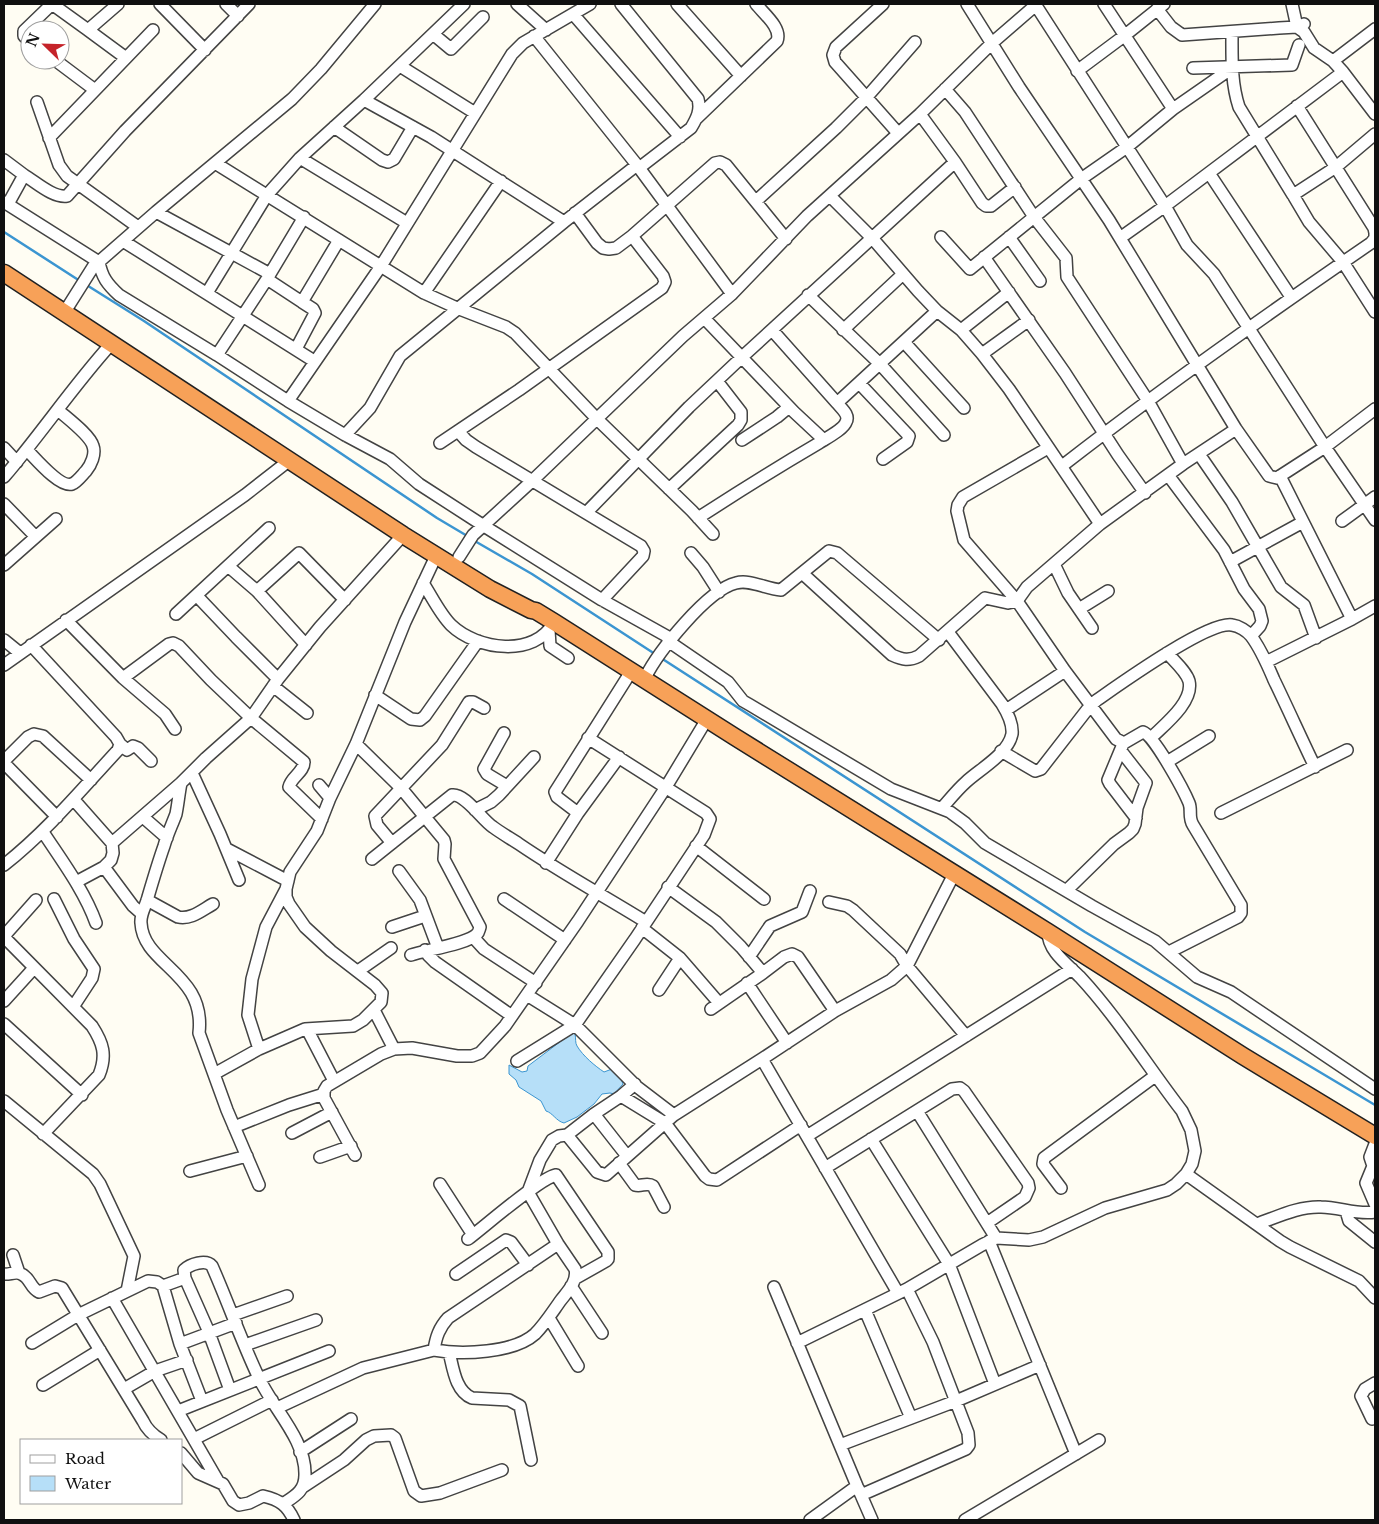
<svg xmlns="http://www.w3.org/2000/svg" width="1379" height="1524" viewBox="0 0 1379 1524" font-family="'Libre Baskerville',serif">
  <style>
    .water { fill: #b6dff8; stroke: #3b95d1 }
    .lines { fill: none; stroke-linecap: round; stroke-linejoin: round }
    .stream { stroke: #3b95d1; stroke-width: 2.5 }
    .minor-casing { stroke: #434343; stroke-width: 14 }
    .highway-casing { stroke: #212121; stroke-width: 19 }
    .minor { stroke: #fff; stroke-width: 11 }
    .highway { stroke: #f7a158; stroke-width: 16 }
  </style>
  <rect width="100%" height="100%" fill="#fffdf3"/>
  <!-- water -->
  <path class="water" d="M573 1032 575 1034C576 1038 575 1043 577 1046 583 1056 595 1066 604 1072L612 1069 619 1074 623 1084 614 1094 610 1093 602 1094 594 1104 577 1117 564 1123C556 1121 553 1113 546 1111L541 1101 519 1087 516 1080 509 1074V1065L522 1072 527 1071 528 1066Z"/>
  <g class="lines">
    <!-- stream -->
    <path class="stream" d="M4 232 80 281
      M85 284 144 321 437 518 469 537
      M473 540 532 574 655 654
      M661 658 1085 932 1375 1105"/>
    <defs>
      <path id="minor" d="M52 4 88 30
        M118 4 88 30 126 58
        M160 4 205 50
        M226 4 238 16
        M517 4 546 30
        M621 4 698 99C701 110 697 118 691 128L639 168
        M677 4 741 76
        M883 4 836 47 833 55 835 62 898 133
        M967 4 1019 87 1109 220 1236 429 1269 476 1277 478 1325 447 1375 409
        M1035 4 1165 206 1187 245 1214 274 1325 447 1375 520
        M1104 4 1173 109
        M1292 4 1297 27 1304 32 1314 48 1333 61 1343 72 1375 114
        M1157 9 1171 27 1182 35 1279 28 1297 27 1304 24
        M573 14 680 137
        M1232 32C1232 57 1231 83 1239 107L1293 195 1336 167 1375 134
        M433 34 451 49 483 17
        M534 36 637 165 732 294
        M30 41 24 36V31L52 4
        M55 60 95 90
        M1333 61 1375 29
        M400 66 475 113
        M1193 68 1292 65 1299 45
        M1077 71 1124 36 1164 4
        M945 89 965 112 1034 217 1066 258 1067 277 1148 401 1183 464 1100 524 1027 587 1017 601 1065 671 1116 739 1124 743 1143 732C1154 735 1184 791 1189 803 1192 810 1188 817 1193 825L1241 905V913L1238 917 1169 952
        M364 100 431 137 564 222
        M37 102 59 165 67 176 138 227
        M1297 106 1374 228 1375 233
        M920 114 955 162 982 203 986 206H991L1015 187
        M697 118 777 41C782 28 764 14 756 4
        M334 127 382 160 388 162 394 159 413 127
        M49 138 153 30
        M300 158 407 223
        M4 160 24 175 8 204
        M215 163 424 293 457 308 506 327 515 333 597 419 692 511 713 534
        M1209 173 1291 297
        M24 175C36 182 53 198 67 196L125 131 249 4
        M1293 195 1309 222 1343 262 1375 312
        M830 196 873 239 918 291 937 311 961 330 982 354 1009 389 1100 524
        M756 201 836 128 866 98 915 42
        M4 202 99 262C102 277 107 284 119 295L217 355 288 401 345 435 390 459 419 484 484 526 602 600 670 638
        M156 212 270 274
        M575 213 597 243 603 248 609 249 616 248 632 236 715 163 720 162 726 165 786 239
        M941 237 970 269 1081 179 1127 147 1173 109 1232 68
        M1009 237 1040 281
        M1120 238 1165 206 1343 72
        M123 241 314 361
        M984 257 1065 373 1118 455 1145 493
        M267 279 302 302 339 240
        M207 293 267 195 300 158 364 100 464 4
        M424 293 501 181
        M808 295 880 364 944 435
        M64 313 93 267 156 212 292 99 321 69 375 4
        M704 318 794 412 824 440
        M843 330 903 274
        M961 330 1009 292
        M904 342 964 408
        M296 349 315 313 313 309 302 302
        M982 354 1029 320
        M217 355 267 279 304 217
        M859 383 909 436 907 442 883 459
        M288 401 381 266 512 54 523 43 590 4
        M837 403 937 311
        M458 431 466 440 476 447 641 546 644 551 643 556 602 600
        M345 435 370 408 400 356 564 222 637 165
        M742 440 777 417 789 407
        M440 443 519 390 662 288 665 282 663 276 632 236
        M4 448 17 462
        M27 450C35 458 60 488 72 484 77 482 82 475 86 471 91 465 96 454 93 446 90 435 67 418 58 410
        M1199 454 1232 502 1281 587 1304 605 1316 638
        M1183 464 1236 429
        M1062 466C1162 388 1266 315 1371 243L1375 238V234
        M1168 475 1224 550 1244 589 1259 609 1262 621 1260 626 1251 636
        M4 477C41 434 73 386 111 344
        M669 489 738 425 741 420V412L717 381
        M4 504 34 535
        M587 512 689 407 741 358 955 162
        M698 518C738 492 778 467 819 443 825 439 844 429 846 422 850 415 842 409 837 403L772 330
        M1342 521 1375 497
        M691 553 703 567 719 592
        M459 557 473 535 533 480 683 336 732 294 807 216 920 114 992 43 1037 4
        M1230 562 1303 522
        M1054 564 1068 593 1092 628
        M4 565 56 519
        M228 566 257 591 306 645
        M802 573 892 655C903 660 909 661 919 656L985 598 1008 603 1017 601 964 540 957 511 958 505 963 497 1048 448
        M423 583C432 597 440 614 451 625 477 650 535 658 554 622
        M257 591 299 553 345 600
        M197 596 236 637 278 679
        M1079 609 1108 591
        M176 614 269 528
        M1352 619 1375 606
        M66 620 123 678 165 714 175 729
        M549 630 550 646 568 658
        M4 640 20 653
        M668 641 728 682 743 701 750 705 891 789 950 812 965 823 985 843 1092 906 1155 941 1197 977 1231 992 1375 1089
        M1266 662 1352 619 1280 476
        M4 665 245 495 286 463 288 459
        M123 678 169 644 173 643 179 646 211 680 251 718 304 762C304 772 291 777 289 787L322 819
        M645 678C658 652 707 590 736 583 750 579 766 589 781 590L829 551 837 553 939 640
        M273 686 307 713
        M375 695 411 719 420 720 425 716 478 641
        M1006 710 1065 671
        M504 733 484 769 487 774 507 786
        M1151 738C1164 725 1194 702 1189 681 1186 671 1174 661 1167 653
        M120 744 127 750 133 746 138 748 151 761
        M356 744 401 788 444 840 445 844 444 859 480 927C479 930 479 932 477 934 468 944 425 950 411 955
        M1123 744 1108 780 1110 784 1136 818
        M1001 751 1035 771 1041 769 1090 706 1097 700C1120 684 1208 621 1232 625 1239 626 1247 631 1251 636 1261 649 1268 666 1274 680 1288 709 1301 738 1315 767
        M4 761 28 737 34 734 43 736 91 780
        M1167 762 1209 736
        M4 763 57 817
        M192 773 220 834 239 880
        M181 783C179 793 178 804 176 814 172 825 167 835 164 846 158 863 153 880 148 897 146 906 140 914 141 923 143 965 206 973 199 1033L227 1110 259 1185
        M319 785 330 798
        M74 800 112 843 113 853 111 860 104 867 76 882
        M942 808C950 799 957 790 966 782 980 769 1008 754 1012 734 1013 724 1007 712 1002 704L948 632
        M475 810 491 802 499 795 534 757
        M578 813 557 797 555 792 632 670
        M1221 813 1347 750
        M143 817 167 838
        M43 832C62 861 84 890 96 923
        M112 843 181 783 206 758 251 718 278 679 320 627 403 535
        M392 843 377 825 375 816 442 745 469 702H473L484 708
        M696 846 764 899
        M227 849 288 881
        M372 859 452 795C465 793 482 820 493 827 501 833 510 838 519 844 560 872 604 896 646 922
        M546 863 578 813 619 757
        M4 865C47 831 81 790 118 750L120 744 116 737 31 645
        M104 867 133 906 142 914
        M399 871 420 900 438 948
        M668 887 716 922 741 947 763 973 784 957 792 954 798 957 835 1011
        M1067 890 1114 844 1129 833 1133 829 1135 824 1137 808 1146 783 1121 751
        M54 899 74 939 94 969 92 978 73 1007
        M504 899 565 940
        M147 900 178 917C191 920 202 910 213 904
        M829 902 847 906 853 910 900 954 907 966 966 1036
        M392 927 425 916
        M642 928 680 958 719 1003
        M4 936 36 900
        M4 937 92 1026C103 1043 107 1055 99 1075L43 1134
        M473 937 484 949 536 983
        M425 950 428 955 435 962 512 1016
        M749 957 770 926 802 912 810 891
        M358 971 391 948
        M747 983 787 1043
        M659 990 680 958
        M527 995 575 1025 636 1086 674 1115
        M4 1001 34 968
        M711 1009 763 973
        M374 1010 394 1049
        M4 1024 82 1095
        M307 1029 334 1081
        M259 1049 248 1015 252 979 266 927 286 889
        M762 1059 898 1293
        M517 1061 575 1025 635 939 704 835 710 819 706 813 588 738
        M214 1074 259 1049 305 1029 353 1026 363 1020 381 1002 382 993 375 985 331 951 305 927 289 904 286 897V889L290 872 317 831 330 798 356 744 405 622 436 556
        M621 1096 665 1123 705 1176 709 1179 717 1180 801 1125
        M4 1101 93 1174 100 1184 134 1256 127 1291
        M917 1111 996 1238
        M594 1114 627 1156
        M234 1127 289 1105 324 1094
        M292 1133 332 1112
        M567 1135 597 1172 606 1175 674 1115 762 1059 835 1011 891 980 907 966 954 874
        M807 1136 1072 969
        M871 1139 949 1264 995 1384
        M1375 1144 1370 1157 1373 1166 1366 1183 1375 1204
        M355 1155 324 1098V1091L327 1086 381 1054 394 1049 412 1048 457 1056H472L480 1053 505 1026 578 921 666 787 707 719
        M320 1157 351 1146
        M619 1163 635 1185C641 1187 647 1182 653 1186L664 1207
        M825 1168 952 1089 960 1088 964 1091 1028 1183 1029 1188 1025 1197 987 1223
        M190 1171 247 1156
        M1186 1174 1280 1241 1290 1247 1359 1281 1375 1298
        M440 1184 473 1235
        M1061 1188 1043 1164 1044 1158 1155 1076
        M1346 1211 1349 1221 1375 1242
        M1257 1224C1277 1217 1299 1206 1321 1207 1339 1207 1357 1215 1375 1212
        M468 1239C484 1227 540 1178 556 1175L608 1252V1259L606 1261 576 1278
        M989 1241 1076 1454
        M13 1255 19 1273
        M4 1274C9 1275 16 1271 21 1274 30 1277 30 1288 39 1292L55 1286 62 1288 143 1421C147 1430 153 1435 161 1440
        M456 1274 506 1240 511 1242 528 1265
        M185 1278 184 1270C190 1264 206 1259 212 1266 228 1302 241 1340 258 1376 272 1408 306 1439 305 1475 305 1491 295 1496 283 1504
        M163 1286 180 1344 202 1401
        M571 1286 602 1333
        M774 1287 857 1486 810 1520
        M112 1298 218 1481
        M865 1310 911 1418
        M233 1315 287 1296
        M549 1318 578 1366
        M32 1343 78 1315 148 1281 157 1282 163 1286 185 1278 208 1330 230 1390
        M797 1343 907 1289 982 1245 996 1238 1029 1240 1043 1237 1105 1208 1167 1190 1176 1184 1186 1174 1192 1164 1195 1151 1191 1130 1182 1111C1148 1067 1118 1018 1080 977 1067 964 1048 951 1048 932
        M180 1344 236 1323
        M245 1345 316 1320
        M434 1350C436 1337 439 1328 448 1318L558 1244
        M449 1352C453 1367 455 1391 472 1398L509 1400 520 1406 531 1460
        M43 1385 100 1350
        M124 1389 155 1371 187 1360
        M277 1408 363 1368 434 1350C462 1355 514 1353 535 1334 545 1324 553 1311 561 1300 568 1291 578 1281 575 1269L558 1244 528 1192 540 1160 552 1140 559 1136 567 1135 594 1114 621 1096 635 1084
        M178 1411 329 1351
        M1372 1419 1361 1396 1365 1389 1375 1383
        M194 1439 272 1400
        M840 1445 956 1401 1040 1365
        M300 1452 351 1419
        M181 1453 198 1473 223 1484 233 1501 239 1505 249 1503 263 1496C280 1500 287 1505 294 1520
        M303 1487 344 1460 366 1440 374 1436 391 1435 395 1438 414 1491 421 1496 440 1493 502 1470
        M858 1488 872 1520
        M861 1495 966 1449 969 1445 968 1433 933 1342 907 1289
        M965 1520 1099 1440"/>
      <path id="highway" d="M4 273 403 535 490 589 531 610 536 611 554 622 735 737 1048 932 1243 1056 1375 1136"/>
    </defs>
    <!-- minor casing -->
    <use href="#minor" class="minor-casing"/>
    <!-- highway casing -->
    <use href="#highway" class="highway-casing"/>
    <!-- minor -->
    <use href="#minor" class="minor"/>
    <!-- highway -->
    <use href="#highway" class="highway"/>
  </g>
  <!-- border -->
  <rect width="1379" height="1524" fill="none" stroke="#101010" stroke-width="10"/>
  <!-- legend -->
  <rect x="20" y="1439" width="162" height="65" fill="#ffffff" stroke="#9f9f9f"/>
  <rect x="30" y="1455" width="25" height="8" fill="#ffffff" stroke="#9f9f9f"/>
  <text x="65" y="1464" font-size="15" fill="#101010">Road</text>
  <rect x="30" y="1476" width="25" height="15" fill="#b6dff8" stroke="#9f9f9f"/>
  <text x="65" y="1489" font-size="15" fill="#101010">Water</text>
  <!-- north arrow -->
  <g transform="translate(45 45) rotate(293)"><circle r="24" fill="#ffffff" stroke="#9f9f9f"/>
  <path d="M0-4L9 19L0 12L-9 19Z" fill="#c5232a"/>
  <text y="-8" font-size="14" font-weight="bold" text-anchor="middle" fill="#101010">N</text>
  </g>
</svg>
